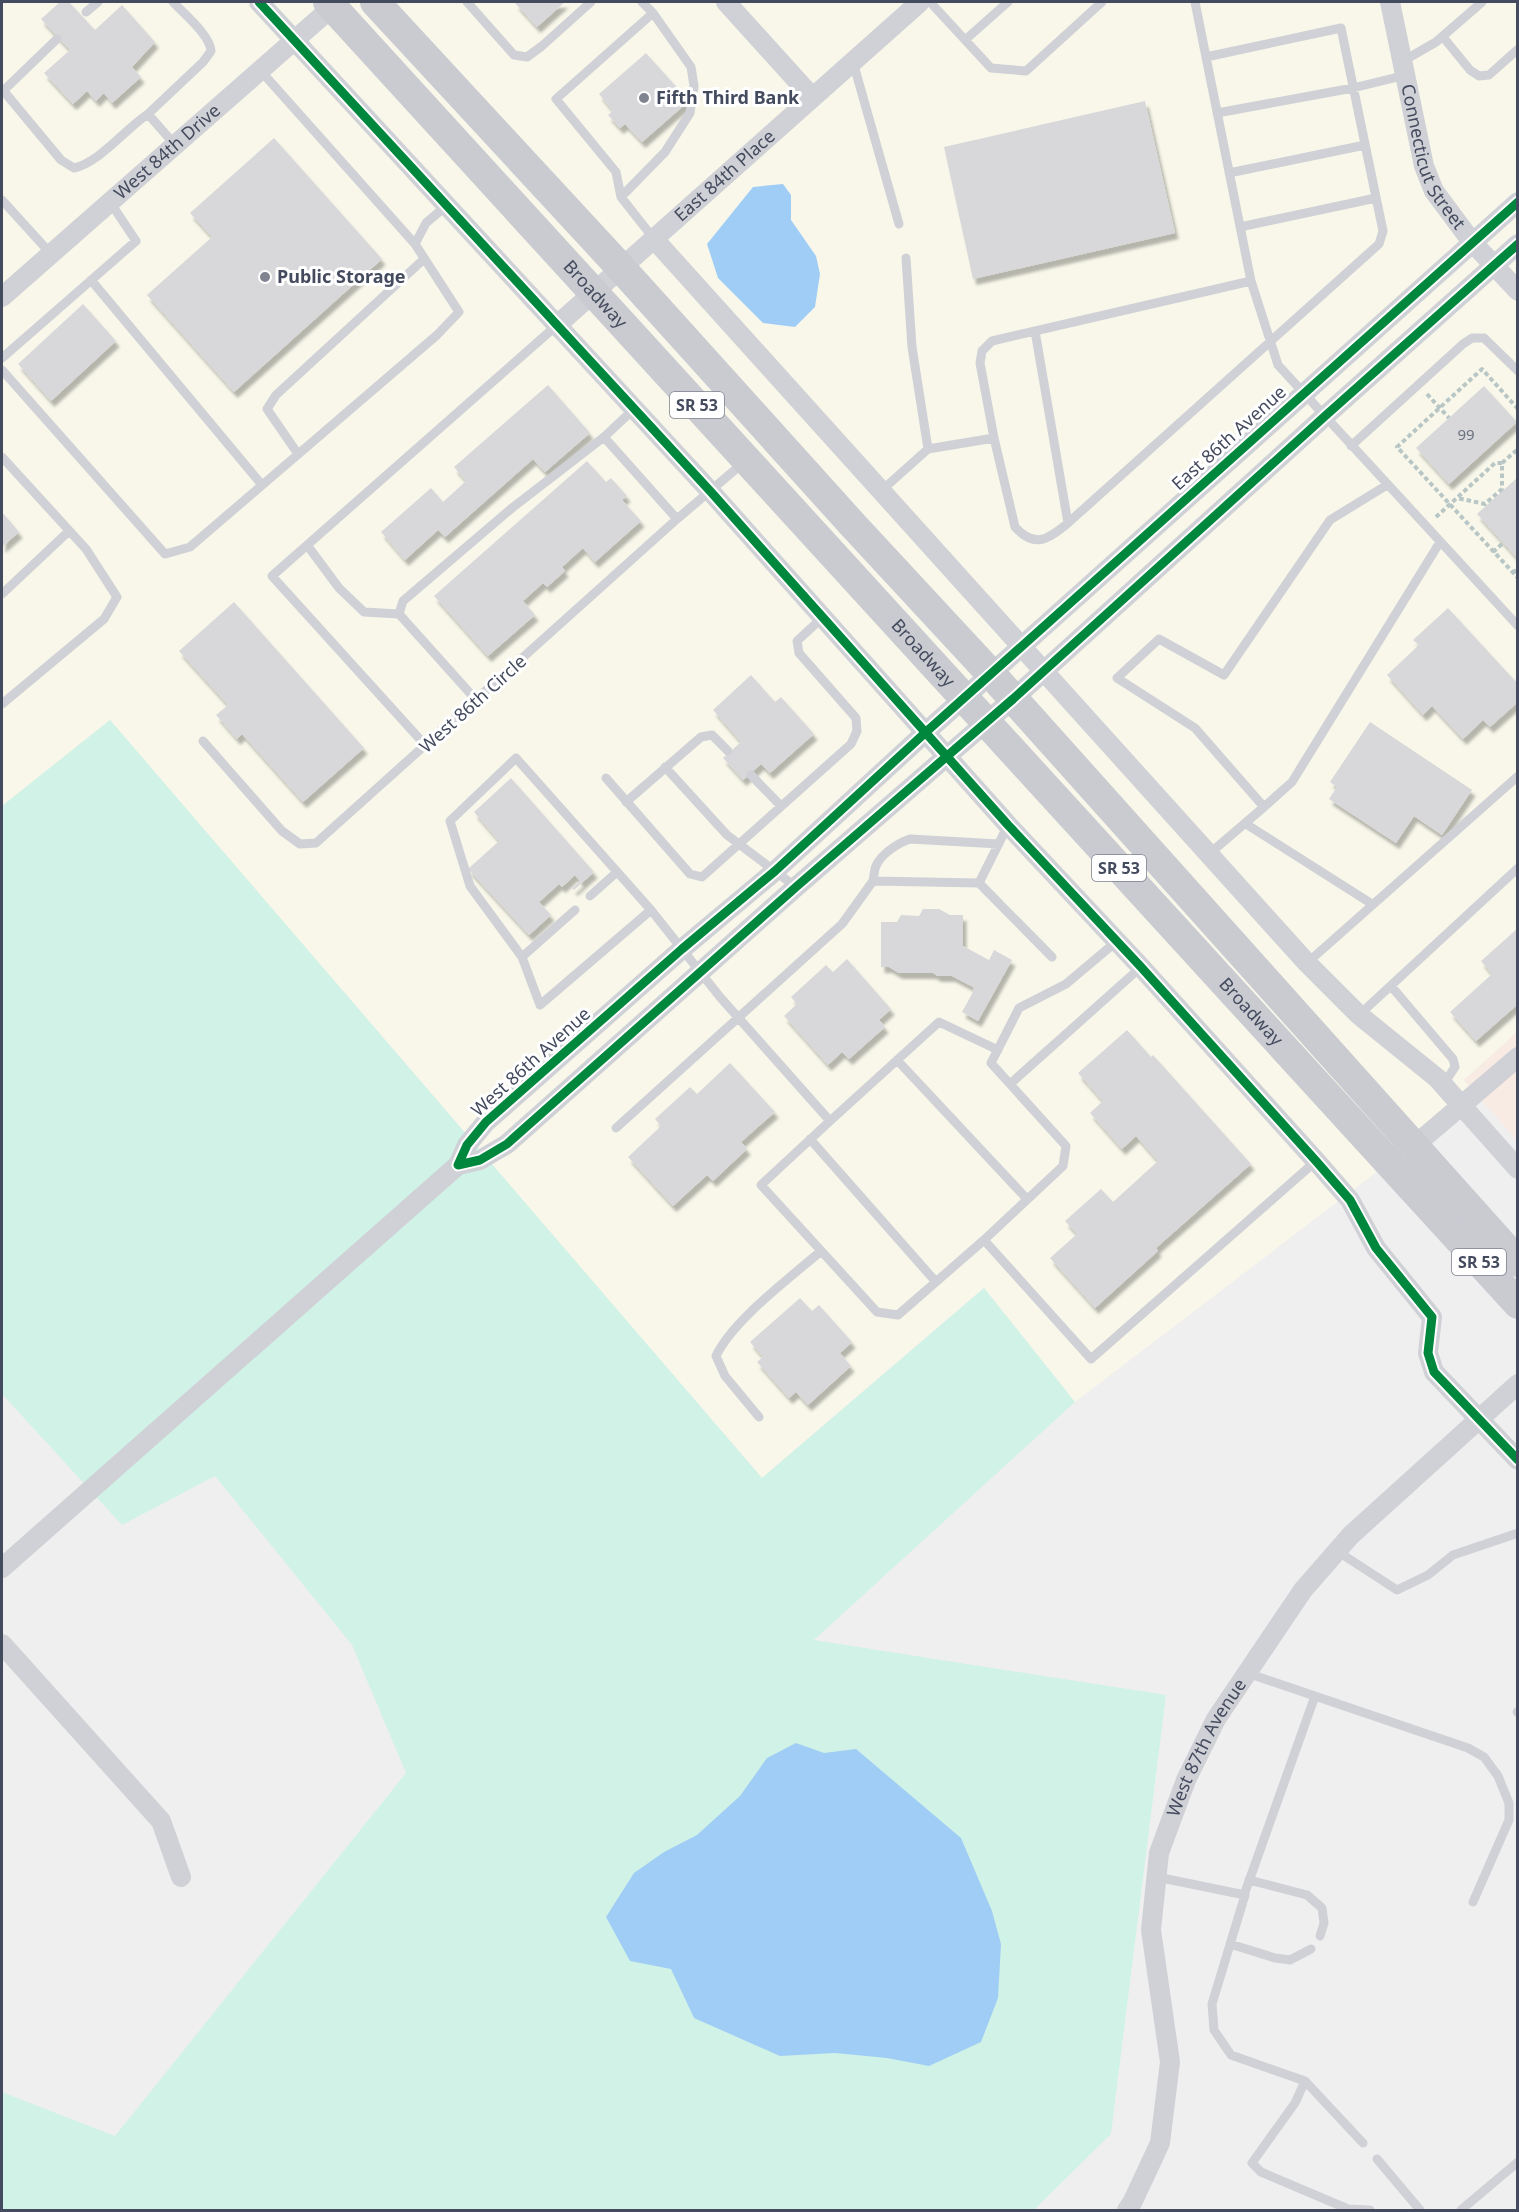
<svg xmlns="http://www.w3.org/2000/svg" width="1519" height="2212" viewBox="0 0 1519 2212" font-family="'Noto Sans',sans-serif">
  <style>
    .commercial { fill: #f8f7ea }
    .medical { fill: #f8ebe4 }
    .green { fill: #d1f2e6 }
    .water { fill: #a0cdf5 }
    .building { fill: #d8d8db; filter: url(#shadow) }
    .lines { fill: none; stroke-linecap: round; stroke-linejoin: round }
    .path { stroke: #b8c6c5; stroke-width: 4; stroke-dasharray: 4.5 3; stroke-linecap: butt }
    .lane { stroke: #d0d1d6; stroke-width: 9 }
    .street { stroke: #d0d1d6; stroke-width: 20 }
    .primary { stroke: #c9cbd1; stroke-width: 30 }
    .cycleway-casing { stroke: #fff; stroke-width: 13 }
    .cycleway { stroke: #00873e; stroke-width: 9 }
    .poi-dot { fill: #808491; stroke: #fff; stroke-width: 2 }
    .labels { text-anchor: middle; stroke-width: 6; stroke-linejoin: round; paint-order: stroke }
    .number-label { font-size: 15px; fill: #6a707e }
    .shield { fill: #fff; stroke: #7c818e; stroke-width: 1.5 }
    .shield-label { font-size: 16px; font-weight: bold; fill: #444b5e }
    .poi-label { font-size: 18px; font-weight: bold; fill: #444b5e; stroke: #fff; text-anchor: start }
    .street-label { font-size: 18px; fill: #444b5e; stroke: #fff }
  </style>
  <defs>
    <filter id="shadow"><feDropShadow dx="3.5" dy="6" stdDeviation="1.5" flood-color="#0004"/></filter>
  </defs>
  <rect width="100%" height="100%" fill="#f0efef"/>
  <!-- commercial -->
  <path class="commercial" d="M2 2H1517V1057L1462 1107 1075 1402 984 1288 762 1478 110 720 2 806Z"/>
  <!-- medical -->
  <path class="medical" d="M1517 1032V1141L1464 1080Z"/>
  <!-- green -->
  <path class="green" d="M110 720 762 1478 984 1288 1075 1402 814 1640 1166 1695 1111 2134 1034 2210H2V2092L115 2136 406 1773 352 1645 215 1476 122 1525 2 1394V806Z"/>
  <!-- water -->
  <path class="water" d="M783 184 791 195V220L816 256 820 274 815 307 795 327 763 323 718 278 707 244 753 187Z
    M796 1743 824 1753 856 1749 961 1838 992 1911 1001 1944 998 1998 981 2042 929 2066 887 2058 835 2053 780 2056 694 2018 671 1969 630 1961 606 1917 634 1873 664 1852 697 1835 740 1796 767 1758Z"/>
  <!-- building -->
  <path class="building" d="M60 2H69L95 30 122 5 155 42 132 67 141 77 112 103 104 93 96 101 87 91 73 104 44 73 70 50 41 19Z
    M517 2H565L537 27 515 3Z
    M646 53 689 101 642 142 625 124 620 128 608 115 613 111 599 94Z
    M1145 101 1175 233 973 279 944 147Z
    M274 138 382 259 234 392 147 295 212 237 190 213Z
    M83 304 116 341 51 401 18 364Z
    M548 385 590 433 545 472 533 459 445 537 438 530 405 560 381 532 431 488 443 502 466 481 454 467Z
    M1484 386 1517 422 1449 484 1416 448Z
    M587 461 606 482 611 478 627 496 622 500 641 521 595 562 583 548 562 567 565 571 547 587 543 583 523 601 535 615 488 656 434 596Z
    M1518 477V559L1477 514Z
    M2 512 19 532 2 547Z
    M234 602 364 748 303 802 242 734 237 739 216 715 228 705 179 651Z
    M1448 608 1518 684V702L1490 727 1483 720 1463 739 1432 706 1423 715 1387 675 1419 645 1413 640Z
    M751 675 775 702 781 697 814 734 770 773 761 764 743 780 723 758 741 742 713 710Z
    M1370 722 1472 790 1442 835 1414 816 1396 843 1329 799 1337 787 1330 782Z
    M511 778 594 872 574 890 572 888 580 881 575 875 562 887 559 884 539 902 551 915 529 935 468 869 499 841 474 812Z
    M923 909H939L950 915H963V946L989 960 994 950 1012 960 978 1021 962 1012 973 992V987L952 976H938L933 973H899L889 967H881V922H897L901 915 919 916Z
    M1518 928V1004L1476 1041 1450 1012 1492 974 1481 961Z
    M847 959 891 1009 879 1020 885 1027 849 1059 842 1052 828 1065 784 1016 797 1004 791 997 826 965 833 972Z
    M1127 1030 1151 1057 1153 1055 1251 1164 1156 1248 1158 1251 1095 1308 1050 1258 1077 1234 1065 1221 1101 1189 1113 1202 1158 1161 1136 1136 1122 1149 1090 1113 1103 1101 1078 1073Z
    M730 1063 775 1112 741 1142 747 1149 713 1181 707 1175 673 1206 628 1157 661 1126 655 1119 690 1087 697 1094Z
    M800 1298 812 1311 819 1305 852 1342 840 1353 851 1366 808 1405 796 1392 789 1398 757 1362 763 1357 750 1342Z"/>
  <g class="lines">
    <!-- path -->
    <path class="path" d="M1427 394 1449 418
      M1518 409 1482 369 1397 447 1518 578
      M1502 463 1518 449
      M1436 517 1495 463H1502V489L1485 504 1457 498
      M1493 552 1503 543
      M1513 573 1518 568"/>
    <!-- lane -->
    <path class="lane" d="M467 2 514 55 527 57 542 46 591 2
      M642 2 653 13 556 99 616 172 621 197 654 239
      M930 2 991 68 1026 71 1102 2
      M86 12 98 2
      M1443 37 1470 70 1479 76 1489 75 1518 49
      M965 40 1008 2
      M1206 57 1251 281
      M1403 61 1436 42 1482 2
      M853 62 899 224
      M260 70 415 244
      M2 89 61 160 74 168C100 162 124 130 148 114L175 145
      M3 91 57 39
      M1217 113 1353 88 1406 75
      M148 114 203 62 211 51C210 35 184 14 173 2
      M1229 173 1365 145
      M621 197 665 152 690 113 694 86 691 67 653 13
      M2 200 51 254
      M1240 227 1376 198
      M906 258 912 347 928 449
      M91 280 262 485
      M1035 331 1068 523
      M2 358 136 241 110 202
      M2 370 165 554 190 547 437 335 459 312 415 244 426 223 446 206
      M634 409 604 437 677 519
      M994 438 980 363 982 351 992 341 1251 281 1278 365 1518 626
      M1351 446 1463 344 1472 338H1484L1518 371
      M298 454 267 409 276 395 424 259
      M2 457 86 549 117 597 104 619 2 704
      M881 491 928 449 994 438 1015 527C1035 549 1049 539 1068 523L1379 244 1383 231 1341 28 1206 57 1195 2
      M307 545 339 588 364 612 399 614
      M2 594 69 531
      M477 701 399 614 403 601 512 508 604 437
      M203 741 282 831 300 844 316 843 677 519 743 463
      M426 746 272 576 556 326
      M665 767 727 835 796 887
      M751 775 781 806
      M606 778 690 874 702 877 851 744 857 731 856 718 799 653 797 641 822 618
      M626 802 701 737 712 735 728 751
      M1264 807 1292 782 1440 542
      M1246 824 1372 904
      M1209 854 1264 807 1195 728 1117 678 1159 639 1224 675 1330 520 1387 485
      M873 881C874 877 874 870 876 866 881 854 898 843 910 839L999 844
      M979 883 1052 957
      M590 896 617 872
      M651 910 540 1005 522 957 470 886 450 821 516 758 651 910 720 997 830 1121 939 1022 998 1050
      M1117 941 1066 984 1019 1008 991 1063 1066 1146 1063 1166 984 1240 1091 1359 1316 1161
      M522 957 575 910
      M1307 963 1518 776
      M1391 986 1453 1059 1455 1067 1443 1085
      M1359 1015 1518 868
      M897 1060 1027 1199
      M1010 1084 1141 967
      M830 1121 761 1185 877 1312 898 1315 984 1240
      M616 1128 842 924 873 881 979 883 1008 825
      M810 1139 936 1282
      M759 1417 725 1376 716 1356C733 1320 790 1278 821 1251
      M1337 1551 1397 1590 1428 1575 1453 1555 1518 1533
      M1247 1673 1468 1748 1484 1757 1498 1776 1509 1803V1820L1473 1902
      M1517 1712 1518 1713
      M1157 1877 1245 1895 1212 2004 1214 2030 1231 2055 1305 2081 1295 2103 1252 2163 1261 2172 1348 2209 1370 2210
      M1249 1880 1307 1895 1322 1908 1324 1923 1320 1936
      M1244 1895 1315 1696
      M1230 1944 1275 1958 1290 1960 1311 1949
      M1305 2081 1363 2143
      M1377 2159 1420 2210
      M1461 2210 1518 2162"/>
    <!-- street -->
    <g class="street">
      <path d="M259 2 711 492 1008 825 1141 967 1316 1161 1350 1200 1376 1248 1432 1317 1428 1353 1434 1372 1518 1460"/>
      <path d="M726 2 812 97"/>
      <path id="s1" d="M1390 2 1424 166 1434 191 1472 242 1518 291"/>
      <path d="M1518 202 926 732 775 871 682 949 486 1122 467 1145 458 1165 480 1160 507 1144 796 887 1013 699 1324 417 1518 244"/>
      <path d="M654 239 1307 963 1359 1015 1437 1078 1518 1169"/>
      <path id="s2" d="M2 297 338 2"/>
      <path id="s3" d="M556 326 920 2"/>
      <path d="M1403 1145 1414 1146 1518 1057"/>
      <path d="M2 1568 458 1165"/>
      <path d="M2 1644 161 1821 181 1877"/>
      <path id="s4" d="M1127 2210 1132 2203 1160 2143 1170 2062 1151 1930 1159 1853 1186 1780 1216 1719 1303 1590 1351 1535 1518 1384"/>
    </g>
    <!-- primary -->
    <g class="primary">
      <path id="s5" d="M328 2 1518 1304"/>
      <path d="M375 2 621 268 852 524 992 675 1518 1262"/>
    </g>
    <defs>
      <path id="cycleway" d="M259 2 711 492 1008 825 1141 967 1316 1161 1350 1200 1376 1248 1432 1317 1428 1353 1434 1372 1518 1460
        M1518 202 926 732 775 871 682 949 486 1122 467 1145 458 1165 480 1160 507 1144 796 887 1013 699 1324 417 1518 244"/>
    </defs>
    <!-- cycleway casing -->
    <use href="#cycleway" class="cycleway-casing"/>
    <!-- cycleway -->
    <use href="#cycleway" class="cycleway"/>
  </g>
  <!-- markers -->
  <g class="poi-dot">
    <circle cx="644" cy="98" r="6"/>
    <circle cx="265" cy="277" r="6"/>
  </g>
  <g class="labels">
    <!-- number labels -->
    <g class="number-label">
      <text x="1466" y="440">99</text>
    </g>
    <!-- shield labels -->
    <g class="shield">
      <rect x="670" y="392" width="54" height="26" rx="4.5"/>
      <rect x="1092" y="855" width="54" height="26" rx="4.5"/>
      <rect x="1452" y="1249" width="54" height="26" rx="4.5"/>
    </g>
    <g class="shield-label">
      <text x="697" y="411">SR 53</text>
      <text x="1119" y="874">SR 53</text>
      <text x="1479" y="1268">SR 53</text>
    </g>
    <!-- poi labels -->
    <g class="poi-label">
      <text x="656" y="104">Fifth Third Bank</text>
      <text x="277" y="283">Public Storage</text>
    </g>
    <!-- street labels -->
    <g class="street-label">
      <text dy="6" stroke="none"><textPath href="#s2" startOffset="220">West 84th Drive</textPath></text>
      <text dy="6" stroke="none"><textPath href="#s1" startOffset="162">Connecticut Street</textPath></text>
      <text dy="6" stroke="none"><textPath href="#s3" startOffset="226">East 84th Place</textPath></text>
      <text dy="6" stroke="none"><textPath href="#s5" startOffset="396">Broadway</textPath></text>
      <text transform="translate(1229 438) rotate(-42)" y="6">East 86th Avenue</text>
      <text dy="6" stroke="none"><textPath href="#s5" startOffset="882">Broadway</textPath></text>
      <text transform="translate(473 704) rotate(-42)" y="6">West 86th Circle</text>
      <text dy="6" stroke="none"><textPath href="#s5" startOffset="1368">Broadway</textPath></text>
      <text transform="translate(531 1062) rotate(-42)" y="6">West 86th Avenue</text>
      <text dy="6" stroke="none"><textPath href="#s4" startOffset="483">West 87th Avenue</textPath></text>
    </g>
  </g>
  <!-- border -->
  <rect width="1519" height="2212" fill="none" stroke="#444b5e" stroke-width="6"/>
</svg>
